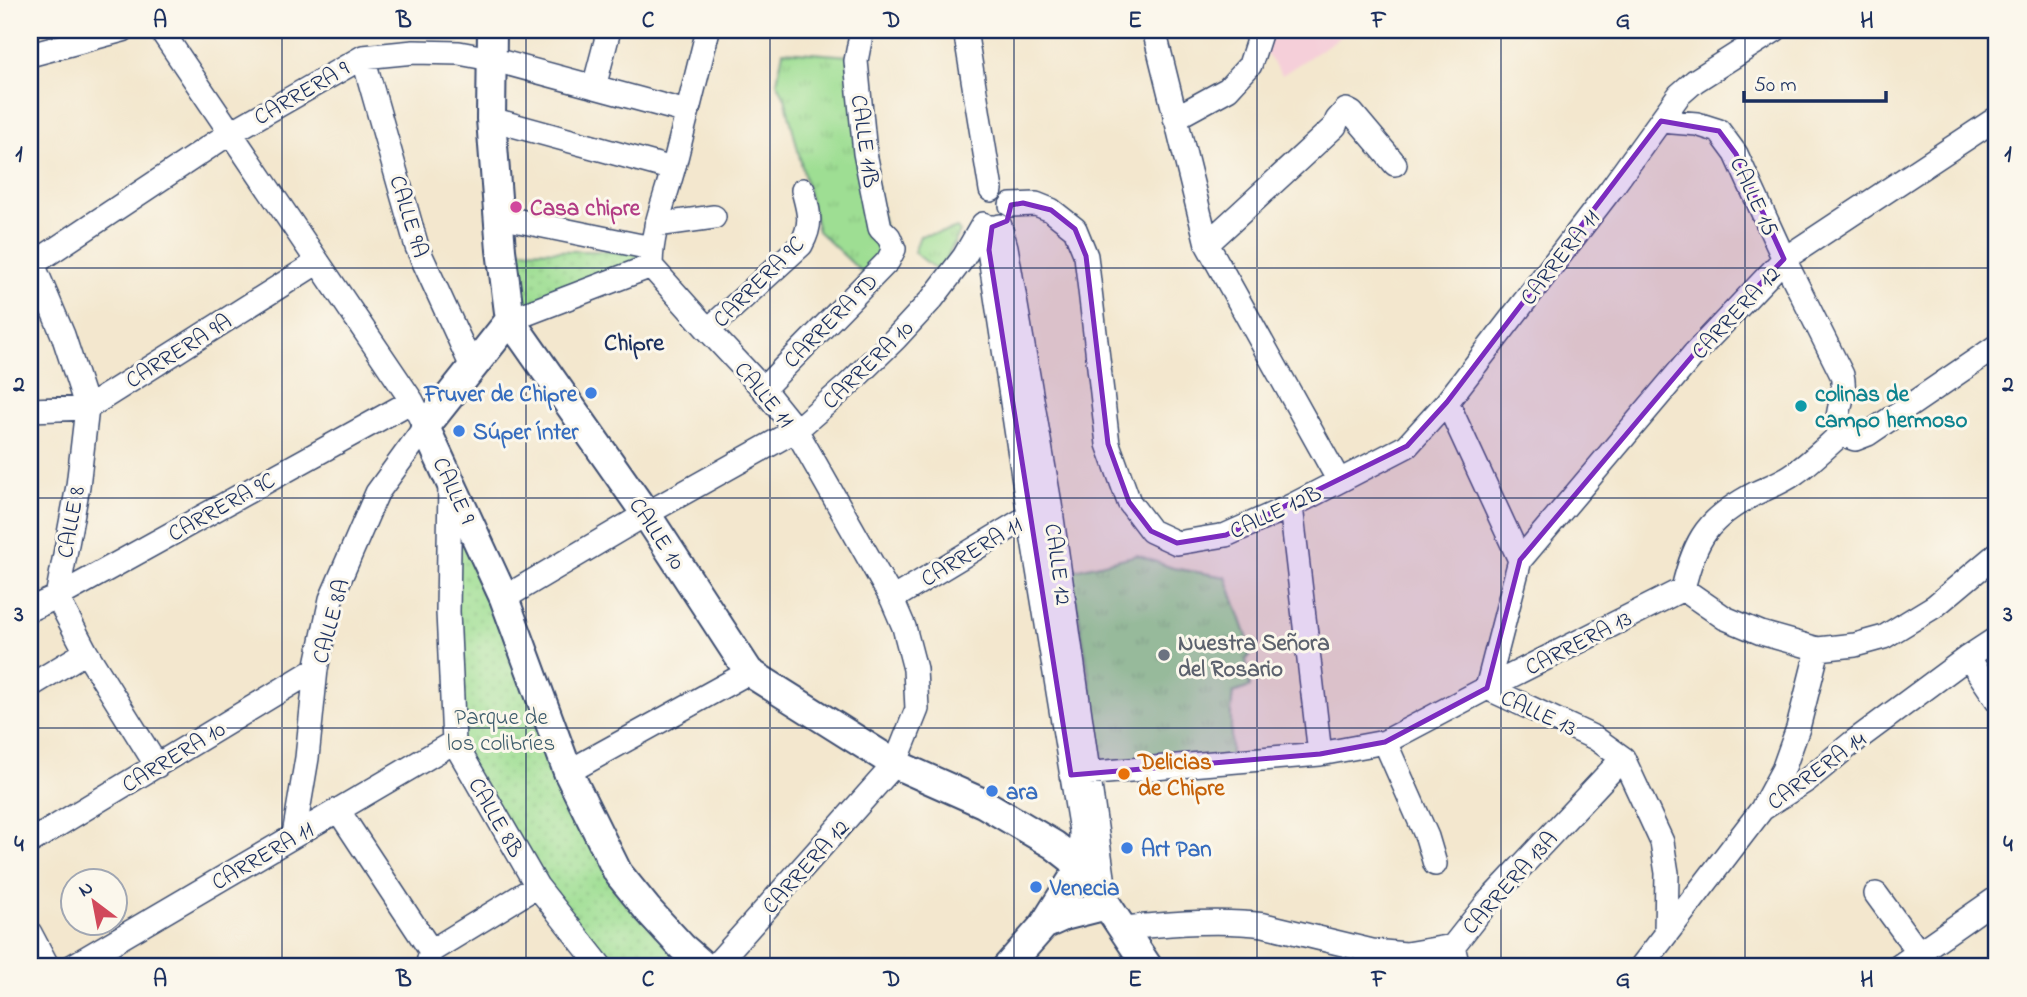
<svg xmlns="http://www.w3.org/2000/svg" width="2027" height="997" viewBox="0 0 2027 997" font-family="'Indie Flower',sans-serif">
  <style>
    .built { fill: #f5cfd9 }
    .grass { fill: url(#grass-tufts); stroke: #5c8678; stroke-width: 2 }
    .park { fill: url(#park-dots); stroke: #5c8678; stroke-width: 2 }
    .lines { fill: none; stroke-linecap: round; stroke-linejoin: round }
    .minor-casing { stroke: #3b4b6f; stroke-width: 26 }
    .major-casing { stroke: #3b4b6f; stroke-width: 32 }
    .minor { stroke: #fff; stroke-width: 23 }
    .major { stroke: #fff; stroke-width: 28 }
    .marked { fill: #7b2cbf; fill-opacity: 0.2; stroke: #7b2cbf; stroke-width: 5; stroke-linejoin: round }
    .grid { fill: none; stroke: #1b2f5e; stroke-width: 2; stroke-opacity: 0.55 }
    .hotel-dot { fill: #d1479c; stroke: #fbf7ec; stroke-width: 2.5 }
    .shop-dot { fill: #3f7fe0; stroke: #fbf7ec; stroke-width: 2.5 }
    .culture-dot { fill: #0f9aa8; stroke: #fbf7ec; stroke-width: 2.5 }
    .worship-dot { fill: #6b7280; stroke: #fbf7ec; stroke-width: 2.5 }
    .food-dot { fill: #e8710a; stroke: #fbf7ec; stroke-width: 2.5 }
    .labels { text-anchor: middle; stroke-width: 6; stroke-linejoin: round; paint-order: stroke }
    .street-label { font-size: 23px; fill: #1b2f5e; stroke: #fbf7ec }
    .hotel-label { font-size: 23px; font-weight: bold; fill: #b23c85; stroke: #fbf7ec; text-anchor: start }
    .shop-label { font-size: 23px; font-weight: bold; fill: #366cbe; stroke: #fbf7ec; text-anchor: start }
    .culture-label { font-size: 23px; font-weight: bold; fill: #0d838f; stroke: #fbf7ec; text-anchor: start }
    .worship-label { font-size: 23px; font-weight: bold; fill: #5b616d; stroke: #fbf7ec; text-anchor: start }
    .park-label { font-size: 23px; fill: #3c5b6b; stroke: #fbf7ec }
    .food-label { font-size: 23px; font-weight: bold; fill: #c56008; stroke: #fbf7ec; text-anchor: start }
    .neighbourhood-label { font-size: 24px; font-weight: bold; fill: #1b2f5e; stroke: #fbf7ec }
    .neatline { fill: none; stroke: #1b2f5e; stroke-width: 2.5 }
    .grid-label { font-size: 23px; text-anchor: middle; font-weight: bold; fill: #1b2f5e }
  </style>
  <defs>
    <pattern id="grass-tufts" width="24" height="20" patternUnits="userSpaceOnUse" patternTransform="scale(1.75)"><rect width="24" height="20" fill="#9ede93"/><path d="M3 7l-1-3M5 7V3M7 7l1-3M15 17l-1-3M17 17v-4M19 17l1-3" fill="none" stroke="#88bf81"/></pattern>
    <pattern id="park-dots" width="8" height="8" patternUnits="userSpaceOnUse" patternTransform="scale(1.75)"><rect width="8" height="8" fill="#9ede93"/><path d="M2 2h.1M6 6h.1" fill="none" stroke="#88bf81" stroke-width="1.8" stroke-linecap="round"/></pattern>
  </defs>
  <rect width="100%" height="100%" fill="#fbf7ec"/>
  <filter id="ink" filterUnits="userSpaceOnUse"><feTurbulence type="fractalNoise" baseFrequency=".0143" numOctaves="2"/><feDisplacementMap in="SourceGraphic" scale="14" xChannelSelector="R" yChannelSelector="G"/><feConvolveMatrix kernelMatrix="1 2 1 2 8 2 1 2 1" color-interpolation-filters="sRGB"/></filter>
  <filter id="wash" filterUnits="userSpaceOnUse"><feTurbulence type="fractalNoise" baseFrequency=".00686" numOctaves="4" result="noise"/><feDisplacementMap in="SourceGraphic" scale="28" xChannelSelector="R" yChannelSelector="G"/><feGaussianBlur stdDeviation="1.57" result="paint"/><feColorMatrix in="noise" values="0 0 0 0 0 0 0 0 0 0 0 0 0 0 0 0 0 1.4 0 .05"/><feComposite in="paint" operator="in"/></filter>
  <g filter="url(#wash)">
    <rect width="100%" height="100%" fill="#f3e7ce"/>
    <!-- built -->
    <path class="built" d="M1249 30H1351L1282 75Z"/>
    <!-- grass -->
    <path class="grass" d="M783 51 851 56 887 240 868 278 818 231 785 98 777 82Z
      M957 228 960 232 939 272 914 252 920 236 949 231Z
      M1137 555 1173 568 1226 577 1252 651 1246 660 1250 687 1233 693 1231 710V757L1105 770 1071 571Z"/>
    <!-- park -->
    <path class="park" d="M501 250 657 252 510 320Z
      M450 477 618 873 705 967H601L454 742Z"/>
  </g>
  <g filter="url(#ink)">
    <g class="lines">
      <defs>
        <path id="minor" d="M161 30 412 401 425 427 377 493 331 599 316 669 307 758 294 835
          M708 30C697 75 685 121 674 166 665 200 651 231 651 266L708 330 763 389 796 430 892 599 904 627 915 669 917 709 895 764 714 967
          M965 30 991 190
          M1154 30 1207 244 1339 481
          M30 55 123 30
          M363 57 417 247 473 369
          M594 87 609 30
          M1175 118 1228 89 1250 65 1260 34 1259 30
          M491 119 673 169
          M1661 121 1697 124 1719 131 1736 154 1784 259 1842 375C1848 397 1831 417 1841 434
          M1011 205 1036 204 1051 210 1075 229 1086 256 1108 444 1129 502 1151 531 1177 543 1226 535 1291 506 1407 446 1447 402 1611 189 1679 95 1695 81 1775 30
          M500 217 651 248
          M656 225 714 217
          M1000 226 1006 247 1050 504 1107 905
          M992 227 989 250 1029 515 1081 831V866
          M1207 244 1335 126 1337 120 1346 110 1352 113 1395 164
          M30 262 33 264 63 335 87 408 78 486 57 597 86 652 157 766
          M33 264 230 133 363 57 414 52 459 53 491 59 687 112
          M510 320 651 266
          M708 330 801 245C813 223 809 213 803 190
          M763 389 888 261 894 249 889 237 880 228 865 153 856 61 862 30
          M1447 402 1520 560 1487 688 1595 738 1623 758 1662 842 1667 873 1666 933
          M30 410 87 408 318 262
          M1841 434 1855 439 1868 434 1997 346
          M450 483 448 612 454 742 537 886 601 967
          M1291 506 1320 754
          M1520 560 1694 354 1784 259 1997 118
          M1683 589 1725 618 1761 633 1818 649 1855 645 1884 637 1935 606 1997 554
          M504 598 646 514 796 430 848 385 896 338 932 299 964 257 983 224
          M892 599 1039 510
          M30 609 57 597 412 401
          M1968 657 1997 700
          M30 686 86 652
          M1385 742 1427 837 1435 864
          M568 772 749 672
          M1071 775 1320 754 1385 742 1487 688 1683 589C1695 538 1708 518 1756 493 1769 487 1783 482 1795 473 1811 462 1826 447 1841 434
          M1763 807 1783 770 1798 728 1818 649
          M338 810 431 951
          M30 842 316 669
          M1876 894 1919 953 1927 967
          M1123 928C1169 924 1218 919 1264 925L1372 951 1406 954 1453 946 1487 903 1623 758
          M30 933 48 967
          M1453 946 1458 967
          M71 967 454 742
          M427 967 431 951 537 886
          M1641 967 1762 809 1807 780 1852 743 1968 657 1997 638
          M1898 967 1997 898"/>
        <path id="major" d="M492 30 491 119 501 250 510 320 646 514 749 672 895 764 983 803 1054 845 1081 866 1148 967
          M510 320 425 427 504 598 568 772 618 873 648 910 682 947 705 967
          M1044 925 1064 916 1107 905
          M1007 967 1044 925 1081 866"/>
      </defs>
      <!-- minor casing -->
      <use href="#minor" class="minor-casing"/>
      <!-- major casing -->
      <use href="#major" class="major-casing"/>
      <!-- minor -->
      <use href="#minor" class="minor"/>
      <!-- major -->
      <use href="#major" class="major"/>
    </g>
  </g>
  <!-- marked area -->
  <path class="marked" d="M1661 121 1719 131 1736 154 1784 259 1694 354 1520 560 1487 688 1385 742 1320 754 1071 775 989 250 992 227 1007 221 1011 205 1023 203 1051 210 1075 229 1086 256 1108 444 1129 502 1151 531 1177 543 1226 535 1407 446 1447 402Z"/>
  <!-- grid -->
  <path class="grid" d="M282 30V967M526 30V967M770 30V967M1014 30V967M1257 30V967M1501 30V967M1745 30V967M30 268H1997M30 498H1997M30 728H1997"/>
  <!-- markers -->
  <circle class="hotel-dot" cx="516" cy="207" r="7"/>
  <g class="shop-dot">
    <circle cx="591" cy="393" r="7"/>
    <circle cx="459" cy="431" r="7"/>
    <circle cx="992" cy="791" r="7"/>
    <circle cx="1127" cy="848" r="7"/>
    <circle cx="1036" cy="887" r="7"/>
  </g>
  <circle class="culture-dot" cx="1801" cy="406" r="7"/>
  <circle class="worship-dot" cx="1164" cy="655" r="7"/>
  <circle class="food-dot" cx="1124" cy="774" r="7"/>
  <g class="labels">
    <!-- street labels -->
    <g class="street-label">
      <text transform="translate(301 92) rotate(-30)" y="8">CARRERA 9</text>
      <text transform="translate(866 141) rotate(82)" y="8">CALLE 11B</text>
      <text transform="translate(1755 196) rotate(65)" y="8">CALLE 15</text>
      <text transform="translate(410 216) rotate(73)" y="8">CALLE 9A</text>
      <text transform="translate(1559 257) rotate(-52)" y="8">CARRERA 11</text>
      <text transform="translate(758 281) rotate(-45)" y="8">CARRERA 9C</text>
      <text transform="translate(1735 312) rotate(-47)" y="8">CARRERA 12</text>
      <text transform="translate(830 320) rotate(-45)" y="8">CARRERA 9D</text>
      <text transform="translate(178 350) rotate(-32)" y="8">CARRERA 9A</text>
      <text transform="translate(867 364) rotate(-44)" y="8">CARRERA 10</text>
      <text transform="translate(765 394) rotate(50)" y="8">CALLE 11</text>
      <text transform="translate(455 490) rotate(65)" y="8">CALLE 9</text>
      <text transform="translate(221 506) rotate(-29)" y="8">CARRERA 9C</text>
      <text transform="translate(1275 511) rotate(-25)" y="8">CALLE 12B</text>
      <text transform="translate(70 522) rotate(-80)" y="8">CALLE 8</text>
      <text transform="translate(658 533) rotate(56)" y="8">CALLE 10</text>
      <text transform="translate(971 551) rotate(-31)" y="8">CARRERA 11</text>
      <text transform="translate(1059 564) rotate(82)" y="8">CALLE 12</text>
      <text transform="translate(330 621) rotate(-75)" y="8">CALLE 8A</text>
      <text transform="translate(1578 642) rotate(-27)" y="8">CARRERA 13</text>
      <text transform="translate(1539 712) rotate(25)" y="8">CALLE 13</text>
      <text transform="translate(173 756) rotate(-31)" y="8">CARRERA 10</text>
      <text transform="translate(1816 770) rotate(-36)" y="8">CARRERA 14</text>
      <text transform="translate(497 817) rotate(60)" y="8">CALLE 8B</text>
      <text transform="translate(262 855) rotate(-30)" y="8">CARRERA 11</text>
      <text transform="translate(805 866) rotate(-48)" y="8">CARRERA 12</text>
      <text transform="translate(1509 882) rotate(-48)" y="8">CARRERA 13A</text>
    </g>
    <!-- hotel labels -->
    <g class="hotel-label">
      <text x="530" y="215">Casa chipre</text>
    </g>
    <!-- shop labels -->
    <g class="shop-label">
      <text x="577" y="401" text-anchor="end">Fruver de Chipre</text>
      <text x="473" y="439">Súper Ínter</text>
      <text x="1006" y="799">ara</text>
      <text x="1141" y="856">Art Pan</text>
      <text x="1050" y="895">Venecia</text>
    </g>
    <!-- culture labels -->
    <g class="culture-label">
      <text x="1815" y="401">colinas de<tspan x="1815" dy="26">campo hermoso</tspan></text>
    </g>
    <!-- worship labels -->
    <g class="worship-label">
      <text x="1178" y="650">Nuestra Señora<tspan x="1178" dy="26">del Rosario</tspan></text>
    </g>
    <!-- park labels -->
    <g class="park-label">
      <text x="501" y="724">Parque de<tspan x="501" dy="26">los colibríes</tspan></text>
    </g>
    <!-- food labels -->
    <g class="food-label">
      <text x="1138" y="769">Delicias<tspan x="1138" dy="26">de Chipre</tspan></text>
    </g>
    <!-- neighbourhood labels -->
    <g class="neighbourhood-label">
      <text x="634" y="350">Chipre</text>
    </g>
  </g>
  <!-- margin -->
  <rect width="2027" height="997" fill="none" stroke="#fbf7ec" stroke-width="77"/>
  <!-- north arrow -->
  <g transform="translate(94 902) rotate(328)"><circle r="33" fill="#fbf7ec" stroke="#a1a7b3" stroke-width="2"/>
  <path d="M0-5L12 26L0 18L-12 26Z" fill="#d1495b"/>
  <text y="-10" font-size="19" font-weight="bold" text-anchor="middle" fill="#1b2f5e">N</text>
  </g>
  <!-- scale -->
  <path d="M1744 91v10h142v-10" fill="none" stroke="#1b2f5e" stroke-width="3.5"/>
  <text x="1754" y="91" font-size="21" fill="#1b2f5e" stroke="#fbf7ec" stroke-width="5" paint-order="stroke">50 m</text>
  <rect x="38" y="38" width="1950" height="920" class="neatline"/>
  <g class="grid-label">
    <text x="160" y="27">A</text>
    <text x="404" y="27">B</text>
    <text x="648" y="27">C</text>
    <text x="892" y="27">D</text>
    <text x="1135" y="27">E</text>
    <text x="1379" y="27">F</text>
    <text x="1623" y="27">G</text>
    <text x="1867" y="27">H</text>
    <text x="19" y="161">1</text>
    <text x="2008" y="161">1</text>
    <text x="19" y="391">2</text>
    <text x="2008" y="391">2</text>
    <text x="19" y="621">3</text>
    <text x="2008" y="621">3</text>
    <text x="19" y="851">4</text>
    <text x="2008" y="851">4</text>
    <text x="160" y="986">A</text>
    <text x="404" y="986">B</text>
    <text x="648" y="986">C</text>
    <text x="892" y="986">D</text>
    <text x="1135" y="986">E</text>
    <text x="1379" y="986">F</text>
    <text x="1623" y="986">G</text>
    <text x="1867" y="986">H</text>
  </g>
</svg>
